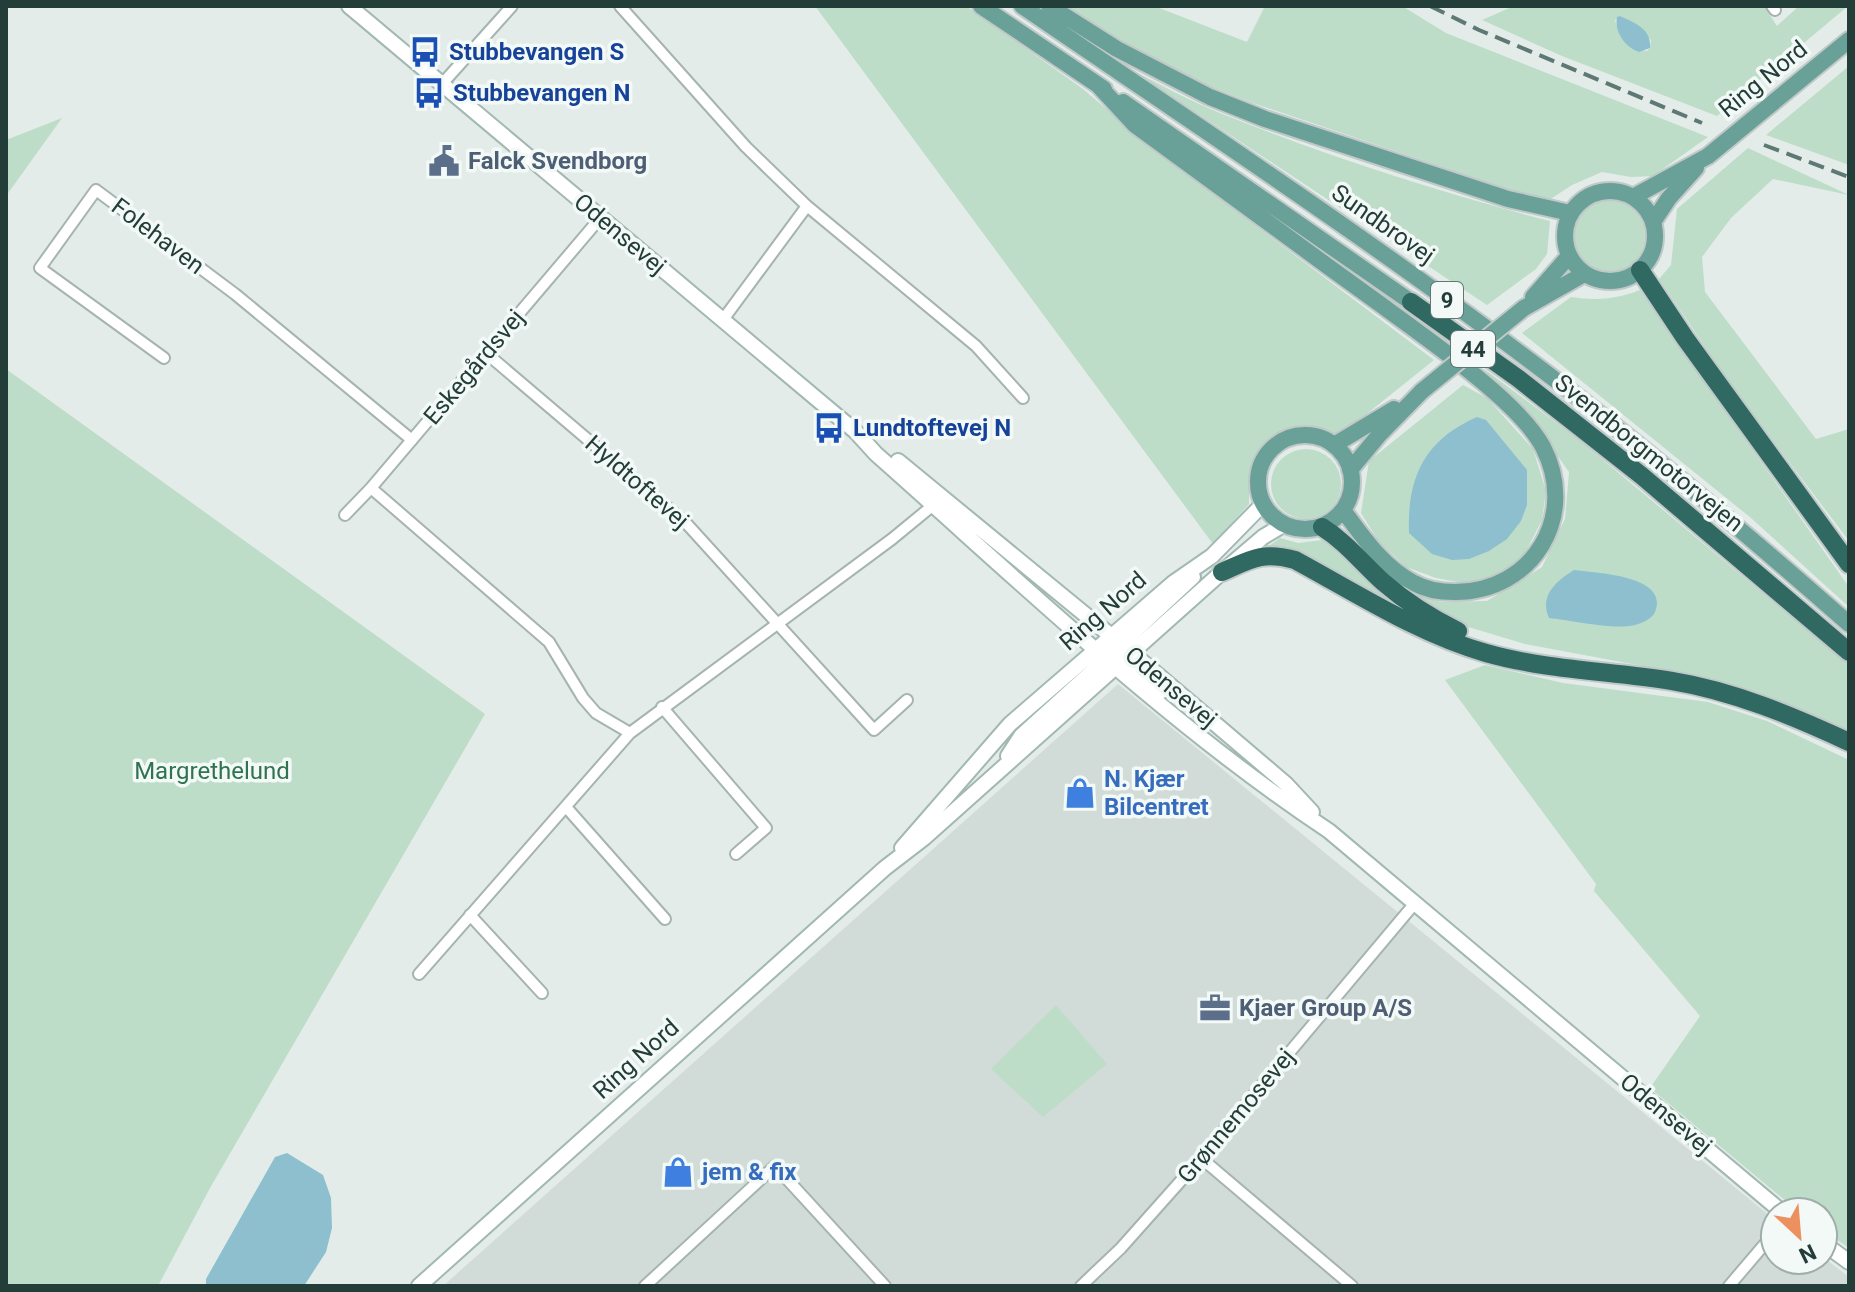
<svg xmlns="http://www.w3.org/2000/svg" width="1855" height="1292" viewBox="0 0 1855 1292" font-family="Roboto,sans-serif">
  <style>
    .built { fill: #d1dcd8 }
    .green { fill: #bdddc8; fill-rule: evenodd }
    .water { fill: #8dbfcf }
    .lines { fill: none; stroke-linecap: round; stroke-linejoin: round }
    .street-casing { stroke: #a6b4b1; stroke-width: 14 }
    .secondary-casing { stroke: #a2b8b2; stroke-width: 18 }
    .primary-casing { stroke: #c1c9c8; stroke-width: 20 }
    .highway-casing { stroke: #c1c9c8; stroke-width: 22 }
    .street { stroke: #fff; stroke-width: 10 }
    .secondary { stroke: #fff; stroke-width: 14 }
    .primary { stroke: #69a097; stroke-width: 16 }
    .highway { stroke: #306862; stroke-width: 18 }
    .rail { stroke: #5e7874; stroke-width: 4; stroke-dasharray: 16 8; stroke-linecap: butt }
    .primary-bridge-casing { stroke: #c1c9c8; stroke-width: 20; stroke-linecap: butt }
    .primary-bridge { stroke: #69a097; stroke-width: 16 }
    .labels { text-anchor: middle; stroke-width: 7; stroke-linejoin: round; paint-order: stroke }
    .shield { fill: #f3f9f7; stroke: #617572; stroke-width: 2 }
    .shield-label { font-size: 22px; font-weight: bold; fill: #233d39 }
    .transit-label { font-size: 24px; font-weight: bold; fill: #164399; stroke: #f3f9f7; text-anchor: start }
    .street-label { font-size: 24px; fill: #233d39; stroke: #f3f9f7 }
    .service-label { font-size: 24px; font-weight: bold; fill: #4e5e75; stroke: #f3f9f7; text-anchor: start }
    .park-label { font-size: 24px; fill: #2f734f; stroke: #f3f9f7 }
    .shop-label { font-size: 24px; font-weight: bold; fill: #366cbe; stroke: #f3f9f7; text-anchor: start }
  </style>
  <rect width="100%" height="100%" fill="#e3ece9"/>
  <!-- built -->
  <path class="built" d="M1118 684 1775 1220V1260H1823V1257L1849 1277V1286H443Z"/>
  <!-- green -->
  <path class="green" d="M815 6H966L1083 89 1151 147 1434 360 1339 436 1309 425 1271 437 1256 456 1249 485V504L1213 544Z
    M1064 6H1154L1247 42 1265 6H1402L1446 33 1708 137 1653 176 1631 177 1602 172 1572 185 1546 202 1250 102 1166 69Z
    M1514 6H1764L1777 26 1799 6H1848L1717 116 1562 56 1482 20ZM1620 16 1637 27 1651 40 1650 48 1647 51 1633 49 1620 36 1615 20Z
    M1849 66V165L1766 135Z
    M1132 70C1161 85 1190 101 1220 113 1327 156 1438 192 1550 221L1547 254 1536 269 1487 305Z
    M62 118 6 196V140Z
    M1748 148 1849 195 1773 179 1731 218 1702 257 1705 292 1816 439 1849 429V541L1736 392 1659 279 1671 265 1677 209Z
    M1573 236a36 36 0 1 1 72 0a36 36 0 1 1-72 0Z
    M1640 290 1849 587V607L1751 518 1522 333 1571 297C1596 301 1617 299 1640 290Z
    M1483 368 1578 439 1849 665V736L1773 703 1691 675 1525 644 1445 620 1404 591 1441 602 1487 601 1542 567 1565 519 1569 472 1535 424Z
    M6 369 485 714 210 1188 158 1286H6Z
    M1463 385 1487 398 1533 449 1546 491 1542 520 1523 557 1498 577 1463 583 1436 578 1406 567 1379 542 1361 513 1369 461Z
    M1271 484a35 35 0 1 1 70 0a35 35 0 1 1-70 0Z
    M1280 538 1298 543 1322 540 1342 550 1401 606 1290 554 1262 551Z
    M1485 665 1563 683 1708 702 1767 721 1849 760V1248L1823 1230V1212H1799L1650 1088 1700 1016 1594 891 1596 884 1445 680Z
    M1056 1005 1107 1064 1043 1117 991 1069Z"/>
  <!-- water -->
  <path class="water" d="M1620 16C1635 23 1652 29 1650 48L1639 52C1625 47 1614 32 1617 17Z
    M1477 417 1486 420 1527 470V505L1521 521 1507 539 1489 551 1469 559 1452 560 1432 554 1409 533C1407 478 1424 440 1477 417Z
    M1574 570C1595 573 1670 575 1655 612 1651 621 1637 625 1629 626 1610 629 1569 620 1549 618 1539 596 1556 581 1574 570Z
    M287 1153 323 1175 331 1198 332 1228 326 1252 304 1286H206V1279L275 1157Z"/>
  <g class="lines">
    <defs>
      <path id="street" d="M620 6 746 147 807 206 976 346 1023 398
        M1772 6 1775 10
        M442 84 512 6
        M722 321 807 206
        M486 353 686 523 874 730 907 700
        M164 358 40 268 96 190 235 294 412 440
        M371 488 549 642 583 698 596 713 630 733
        M345 515 371 488 601 217
        M662 707 766 828 736 854
        M566 807 665 919
        M470 915 542 993
        M419 974 630 733 892 539 937 502
        M1201 1158 1352 1286
        M645 1286 775 1166 885 1286
        M1081 1286 1121 1248 1194 1166 1415 903
        M1729 1286 1775 1232"/>
      <path id="secondary" d="M349 6 855 431 876 454C1023 584 1165 722 1329 831L1782 1212
        M898 461 1132 653 1286 784 1312 812
        M1117 652 1121 644 1193 577
        M1118 658 1162 691
        M1008 756 1021 736 1106 659 1110 651
        M902 848 1010 724 1173 583 1212 556 1263 504
        M1823 1243 1849 1262
        M419 1286 885 868 924 838 1222 572 1263 537 1283 525"/>
      <path id="primary" d="M981 6 1104 89
        M1022 6C1205 131 1390 253 1566 388 1663 463 1757 543 1849 624
        M1049 6 1117 49 1210 97 1265 119 1508 199 1570 213
        M1098 85 1135 125C1217 185 1298 245 1380 304 1424 337 1519 401 1543 447 1579 517 1532 592 1455 592 1441 592 1426 590 1414 583 1383 567 1363 537 1343 510
        M1123 102 1411 302
        M1565 236a45 45 0 1 1 90 0a45 45 0 1 1-90 0Z
        M1633 197 1708 156 1849 40
        M1653 222 1669 198 1696 168
        M1533 297 1569 256
        M1524 308 1584 274
        M1258 482a47 47 0 1 1 94 0a47 47 0 1 1-94 0Z
        M1334 445 1394 409
        M1350 470 1379 435 1422 391"/>
      <path id="highway" d="M1640 270 1685 338 1849 564
        M1411 302 1519 379 1642 476 1849 652
        M1322 527C1346 542 1362 563 1383 582 1406 602 1431 618 1458 631
        M1222 572C1251 559 1262 551 1295 560 1356 593 1419 634 1486 653 1546 670 1610 671 1672 681 1733 691 1793 716 1849 742"/>
    </defs>
    <!-- street casing -->
    <use href="#street" class="street-casing"/>
    <!-- secondary casing -->
    <use href="#secondary" class="secondary-casing"/>
    <!-- primary casing -->
    <use href="#primary" class="primary-casing"/>
    <!-- highway casing -->
    <use href="#highway" class="highway-casing"/>
    <!-- street -->
    <use href="#street" class="street"/>
    <!-- secondary -->
    <use href="#secondary" class="secondary"/>
    <!-- primary -->
    <use href="#primary" class="primary"/>
    <!-- highway -->
    <use href="#highway" class="highway"/>
    <!-- rail -->
    <path class="rail" d="M1430 6 1479 30 1702 123
      M1764 145 1849 177"/>
    <defs>
      <path id="primary-bridge" d="M1422 391 1524 308"/>
    </defs>
    <!-- primary-bridge casing -->
    <use href="#primary-bridge" class="primary-bridge-casing"/>
    <!-- primary-bridge -->
    <use href="#primary-bridge" class="primary-bridge"/>
  </g>
  <!-- icons -->
  <defs>
    <symbol id="bus-bare" viewBox="-9 -9 18 18"><path d="M-5-6H5V4H4V6H2V4H-2V6H-4V4H-5ZM-3.5-4V0h7V-4ZM-3.5 1.2v1.5H-2V1.2ZM2 1.2v1.5H3.5V1.2Z" fill="#1a4fb4" stroke="#f3f9f7" stroke-width="2.5" paint-order="stroke"/></symbol>
    <symbol id="civic-bare" viewBox="-9 -9 18 18"><path d="M-.6-6.5H3V-4.5H.6V-3L4-1V1h2V6H-6V1h2V-1L-.6-3ZM-1.2 2.5V6h2.4V2.5Z" fill="#5c6f8a" stroke="#f3f9f7" stroke-width="2.5" paint-order="stroke"/></symbol>
    <symbol id="shop-bare" viewBox="-9 -9 18 18"><path d="M-5-2.5h2.3a2.7 3.5 0 0 1 5.4 0H5L5.5 6h-11ZM-1.5-2.5h3a1.5 2.3 0 0 0-3 0Z" fill="#3f7fe0" stroke="#f3f9f7" stroke-width="2.5" paint-order="stroke"/></symbol>
    <symbol id="office-bare" viewBox="-9 -9 18 18"><path d="M-6-3h4V-5.5h4V-3h4V5H-6ZM-1-4.5V-3h2v-1.5ZM-6 0V1H6V0Z" fill="#5c6f8a" stroke="#f3f9f7" stroke-width="2.5" paint-order="stroke"/></symbol>
  </defs>
  <g fill-rule="evenodd">
    <use href="#bus-bare" x="403" y="30" width="44" height="44"/>
    <use href="#bus-bare" x="407" y="71" width="44" height="44"/>
    <use href="#civic-bare" x="422" y="139" width="44" height="44"/>
    <use href="#bus-bare" x="807" y="406" width="44" height="44"/>
    <use href="#shop-bare" x="1058" y="771" width="44" height="44"/>
    <use href="#office-bare" x="1193" y="986" width="44" height="44"/>
    <use href="#shop-bare" x="656" y="1150" width="44" height="44"/>
  </g>
  <g class="labels">
    <!-- shield labels -->
    <g class="shield">
      <rect x="1431" y="282" width="32" height="36" rx="6"/>
      <rect x="1451" y="331" width="44" height="36" rx="6"/>
    </g>
    <g class="shield-label">
      <text x="1447" y="308">9</text>
      <text x="1473" y="357">44</text>
    </g>
    <!-- transit labels -->
    <g class="transit-label">
      <text x="449" y="60">Stubbevangen S</text>
      <text x="453" y="101">Stubbevangen N</text>
      <text x="853" y="436">Lundtoftevej N</text>
    </g>
    <!-- street labels -->
    <g class="street-label">
      <text transform="translate(1763 79) rotate(-39)" y="8">Ring Nord</text>
      <text transform="translate(1383 224) rotate(35)" y="8">Sundbrovej</text>
      <text transform="translate(620 234) rotate(40)" y="8">Odensevej</text>
      <text transform="translate(158 236) rotate(37)" y="8">Folehaven</text>
      <text transform="translate(474 367) rotate(-50)" y="8">Eskegårdsvej</text>
      <text transform="translate(1649 453) rotate(39)" y="8">Svendborgmotorvejen</text>
      <text transform="translate(637 482) rotate(41)" y="8">Hyldtoftevej</text>
      <text transform="translate(1103 611) rotate(-41)" y="8">Ring Nord</text>
      <text transform="translate(1171 687) rotate(40)" y="8">Odensevej</text>
      <text transform="translate(636 1059) rotate(-42)" y="8">Ring Nord</text>
      <text transform="translate(1666 1114) rotate(40)" y="8">Odensevej</text>
      <text transform="translate(1236 1116) rotate(-50)" y="8">Grønnemosevej</text>
    </g>
    <!-- service labels -->
    <g class="service-label">
      <text x="468" y="169">Falck Svendborg</text>
      <text x="1239" y="1016">Kjaer Group A/S</text>
    </g>
    <!-- park labels -->
    <g class="park-label">
      <text x="212" y="779">Margrethelund</text>
    </g>
    <!-- shop labels -->
    <g class="shop-label">
      <text x="1104" y="787">N. Kjær<tspan x="1104" dy="28">Bilcentret</tspan></text>
      <text x="702" y="1180">jem &amp; fix</text>
    </g>
  </g>
  <!-- border -->
  <rect width="1855" height="1292" fill="none" stroke="#233d39" stroke-width="16"/>
  <!-- north arrow -->
  <g transform="translate(1799 1236) rotate(154)"><circle r="38" fill="#f3f9f7" stroke="#a0aeab" stroke-width="2"/>
  <path d="M0-6L14 30L0 20L-14 30Z" fill="#ed9060"/>
  <text y="-12" font-size="22" font-weight="bold" text-anchor="middle" fill="#233d39">N</text>
  </g>
</svg>
